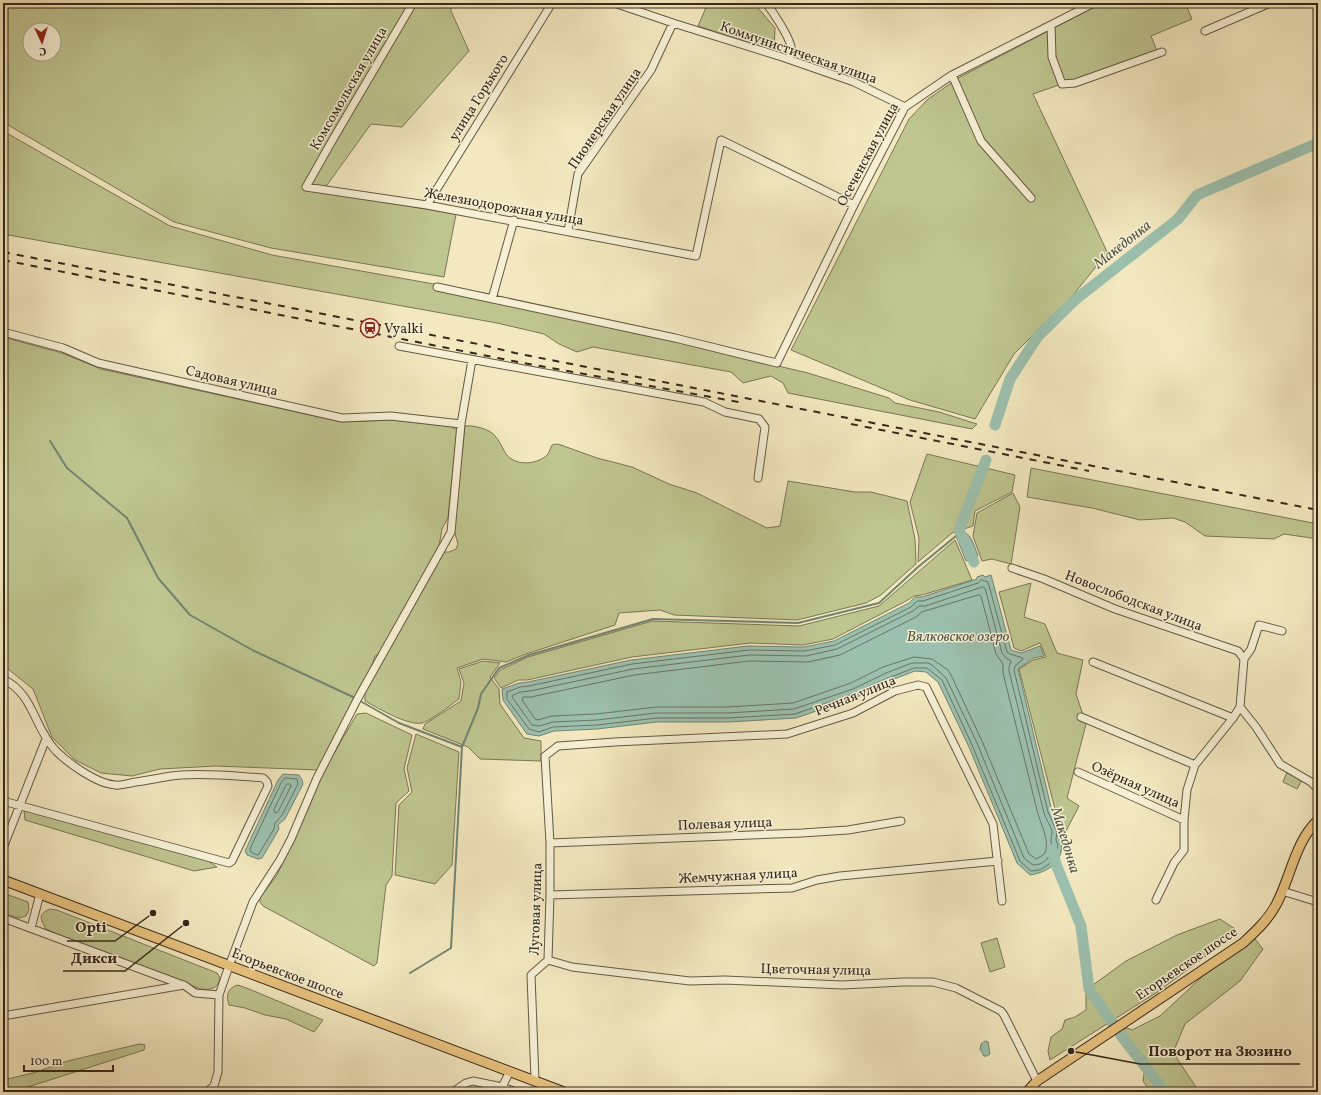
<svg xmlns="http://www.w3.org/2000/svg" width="1321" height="1095" viewBox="0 0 1321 1095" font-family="Vollkorn,serif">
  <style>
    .green { fill: #bfc58f; stroke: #7a7654; fill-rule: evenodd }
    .water { fill: #9cc0ae; stroke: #738372 }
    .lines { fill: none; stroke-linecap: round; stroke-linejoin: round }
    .shore { stroke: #697464; stroke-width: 1 }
    .stream { stroke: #738372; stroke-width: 2 }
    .river { stroke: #9cc0ae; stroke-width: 11 }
    .minor-casing { stroke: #655842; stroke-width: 9 }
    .major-casing { stroke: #362819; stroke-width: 11 }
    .minor { stroke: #f7f0d5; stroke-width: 7 }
    .major { stroke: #eac480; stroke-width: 9 }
    .rail { stroke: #362819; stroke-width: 2; stroke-dasharray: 7 7; stroke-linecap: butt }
    .labels { text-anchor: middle; stroke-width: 3; stroke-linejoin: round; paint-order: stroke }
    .street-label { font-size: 14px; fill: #362819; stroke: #f7f0d5 }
    .poi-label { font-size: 14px; fill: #362819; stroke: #f7f0d5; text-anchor: start }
    .water-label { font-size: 15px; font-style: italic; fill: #555646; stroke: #f7f0d5 }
    .leader { fill: none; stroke: #362819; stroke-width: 1.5 }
    .callout-dot { fill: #362819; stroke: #f7f0d5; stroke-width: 1.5 }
    .callout-label { font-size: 15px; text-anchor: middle; font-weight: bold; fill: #362819; stroke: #f7f0d5; stroke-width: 3; stroke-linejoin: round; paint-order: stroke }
  </style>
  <rect width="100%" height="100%" fill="#f3e8bf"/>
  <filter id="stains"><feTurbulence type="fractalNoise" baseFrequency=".005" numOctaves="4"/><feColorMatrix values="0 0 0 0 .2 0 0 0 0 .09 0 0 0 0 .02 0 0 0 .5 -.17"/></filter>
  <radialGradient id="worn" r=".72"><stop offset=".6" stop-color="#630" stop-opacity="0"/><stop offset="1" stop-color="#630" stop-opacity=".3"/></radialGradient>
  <!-- green -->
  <path class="green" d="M3 3H451V11L469 51 402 127 371 124 322 192 456 214 444 277 271 248 174 222 3 122ZM30 30H54V54H30Z
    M708 3H754L775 28 774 51 698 26Z
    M1102 3H1185L1192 19 1151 36 1157 51 1033 94 1110 258 1106 254 1074 294 1014 354 975 419 910 400 791 350 909 119 928 99 960 77Z
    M3 131 170 226 272 255 495 295 642 334 808 373 889 398 895 403 939 412 977 424 972 429 788 393 783 383 771 376 743 383 731 372 593 347 577 352 559 344 544 334 497 323 3 234Z
    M3 337 62 353 101 369 342 422 391 420 450 426 457 430 448 518 442 529 439 546 382 652 375 656 371 668 318 770 216 766 160 769 132 776 101 773 75 760 52 737 33 689 3 665Z
    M465 426C472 425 483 428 489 431 498 436 501 446 506 454 515 466 535 465 546 456 549 454 550 449 552 445L558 444 597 458 632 467 669 484 697 493 767 528 780 526 788 481 855 492H871L907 501 915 539 916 564 881 595 866 603 797 620 674 615 660 610 619 613 615 625 526 654 506 662 483 659 457 668 461 682 459 699C451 705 430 721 422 723 408 726 378 708 365 701V691L443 552H449L456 549 458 544 454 530Z
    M927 454 1015 475 1012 492 975 511 973 526 952 533 918 562 919 538 910 502Z
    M1031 468 1318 524V539L1284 534 1274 539 1205 536 1185 522 1173 518 1140 520 1092 508 1027 497Z
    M1013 493 1020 507 1011 564 992 559 982 561 973 536 977 513Z
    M955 540 972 580 922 595 914 596 908 600 833 639 803 645 750 643 632 657 527 680H518L501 688 494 678 500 670 528 657 652 621 799 626 879 606Z
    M1031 583 1024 617 1045 624 1057 653 1083 660 1076 694 1086 724 1067 798 1079 806 1065 833 1055 809 1019 669 1033 660 1046 657 1040 643 1021 651 1014 648 999 592Z
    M483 661 500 663 490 677 499 689 500 704 524 738 541 741V761L480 759 468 747 423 729 425 724 461 701 464 683 459 669Z
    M366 713 412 735 404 769 409 791 396 803 392 876 386 885 377 963 374 966 263 906 260 902V898L277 875 286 856 326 767 357 714Z
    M416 734 459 752 452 865 435 884 395 875 399 805 412 792 407 768Z
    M1287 772 1302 780 1297 789 1283 782Z
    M24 810 208 861 217 867 194 871 25 820Z
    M3 893 28 902 29 910 26 916 19 918 3 913Z
    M50 909 57 910 217 973 220 978C218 989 211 990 201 989L103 954 46 929C40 919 38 914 50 909Z
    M1220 919 1235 929 1234 935 1159 991 1050 1060 1048 1051 1051 1037 1062 1029 1065 1020 1075 1017 1086 1010V990L1126 961 1177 935Z
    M997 938 1005 967 990 972 981 943Z
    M1255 939 1263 949 1240 981 1185 1024 1175 1048 1176 1057 1196 1087V1092H1151L1143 1081 1146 1059 1123 1031 1127 1028 1132 1030 1160 1016 1205 974Z
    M238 985 249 989 323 1020 314 1032 286 1019 265 1015 245 1008 229 1005C226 996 227 988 238 985Z
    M139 1044 145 1045 144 1050 12 1092H3V1080L33 1073 68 1061Z"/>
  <!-- water -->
  <path class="water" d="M959 530C972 533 973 543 978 556L975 558 976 560 971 563 969 560 966 561 956 536Z
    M983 575 985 577 991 575 1011 650 1021 653 1040 646 1044 656 1033 658 1018 669 1052 811C1055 817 1060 825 1061 831 1062 834 1060 837 1061 840 1065 861 1049 872 1030 875L1017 863 969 747 938 682 926 672 915 671 889 681 857 697 796 718 729 722H657L597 729 554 731 539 736 527 734 503 700 502 689 519 683 528 682 631 660 748 646 804 647 834 641 909 603 915 597H922L977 579V577Z
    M283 774 299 775 302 780 303 784 285 819 278 825 279 829 262 858 258 859 247 855 245 851 278 780Z
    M985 1041 988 1042 990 1054 987 1056H984L980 1049 981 1044Z"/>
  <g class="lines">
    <!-- shore -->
    <path class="shore" d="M963 535 967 540 972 553 971 556 968 555 961 538Z
      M982 580 988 582 1007 652 1010 654 1023 658 1022 660 1015 666 1014 670 1048 812 1057 832 1056 840 1058 845 1056 852 1052 862 1040 870 1031 871 1020 861 972 745 942 680 927 668H914L888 678 855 693 795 714 728 718H657L597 725 553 727 539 732 529 729 507 699V692L520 687 529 686 632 664 749 650 805 651 835 645 911 607 917 601H923L978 583Z
      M983 587 985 588 1002 653 1005 657 1011 661 1009 667V671L1044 813C1046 819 1050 825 1052 831 1052 834 1051 837 1051 841 1053 853 1047 865 1033 865L1024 858 977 743 946 678 932 665 928 663H912L886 673 853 689 794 709 728 713H656L597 720 553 722 539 726 532 725 512 697 513 695 521 692 530 691 633 669 749 655 806 656 837 649 913 611 919 606H925Z
      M979 595 981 596 996 654 1003 664V673L1038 814C1041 824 1051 844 1044 854 1042 856 1038 858 1036 859L1029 854 982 741 951 675 948 670 932 659 914 657 883 667 851 683 793 703 728 707H656L596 714 552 716 538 720 535 719 522 700 523 697H531L634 675 749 661 808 662 840 655 916 617 922 612Z
      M285 778 297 779 298 784 282 815 275 823 274 829 259 854 257 855 251 852 250 849 281 783Z
      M287 784H290L291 786 278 812 275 813 274 810Z"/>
    <!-- stream -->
    <path class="stream" d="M50 441 67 468 127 518 158 578 190 615 254 651 353 697
      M362 702 399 723 462 747
      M410 973 451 948 462 747 478 708 481 694 499 668 529 655 653 619 798 623 879 603 918 567 956 536"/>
    <!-- river -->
    <path class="river" d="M995 425 1010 379 1038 336 1076 299 1178 219 1197 195 1318 143
      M974 562 959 530 986 460
      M1052 850 1056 864 1081 926 1089 989 1123 1038 1165 1092"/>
    <defs>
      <path id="minor" d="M413 3 332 141 306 187 427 205 696 256 721 140 854 205
        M614 3 673 23 782 57 854 82 905 107
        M766 3C773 12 789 36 791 47 792 52 790 55 789 59
        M1051 25 1052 57 1062 84 1075 83 1162 52
        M1205 31 1270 3
        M952 75 981 141 1031 198
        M427 205 552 3
        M568 231 578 174 651 70 673 23
        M437 287 675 338 777 363 854 205 905 107 952 75 1094 3
        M492 299 514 220
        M3 332 63 348 98 363 342 418 391 416 461 424
        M399 346 704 402 725 412 759 419 765 427 758 478
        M1012 568 1044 579 1115 609 1238 651 1244 659
        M1244 659 1240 707 1256 727 1280 764 1311 782 1318 789
        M1244 659 1251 649 1259 625 1282 631
        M1093 662 1233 718
        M3 679C34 694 34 728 56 751 68 763 97 784 115 785 122 786 129 783 136 782 151 780 166 776 181 775 208 773 235 776 263 778L267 782 268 786 232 861 229 863 3 801
        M1081 717 1195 765
        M1078 772 1184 820
        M550 843 802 833 848 830 901 821
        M3 848 46 739
        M1282 891 1318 902
        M550 895 792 888 817 880 840 876 998 861
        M1156 900 1174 863 1184 850V820L1187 790 1195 765 1233 718 1240 707
        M3 918 183 985
        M31 928 40 894
        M548 960 572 967 690 981 725 980 842 985 903 982H933L956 988 1001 1011 1004 1015 1037 1081
        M3 1016 184 985 195 993 219 995
        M535 1080 531 975 548 960 550 895V843L545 756 558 746 615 742 787 734 853 713 895 691 918 685 926 687 993 824 1002 901
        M502 1087 516 1092
        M207 1092 214 1086 218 1072 219 995 229 966 253 902 280 860 291 839 317 778 358 698 451 532 461 424 472 360
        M453 1092 466 1083 473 1081 502 1087 510 1071"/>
      <path id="major" d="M3 880 564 1092
        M1027 1092 1037 1081 1243 943C1256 931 1269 919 1277 903 1291 876 1295 842 1318 820"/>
    </defs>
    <!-- minor casing -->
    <use href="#minor" class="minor-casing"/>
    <!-- major casing -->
    <use href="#major" class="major-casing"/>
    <!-- minor -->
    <use href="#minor" class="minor"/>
    <!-- major -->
    <use href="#major" class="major"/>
    <!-- rail -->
    <path class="rail" d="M3 252 483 345 515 353 1318 510
      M3 260 513 361 739 402
      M851 424 1089 471"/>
  </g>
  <!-- icons -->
  <defs>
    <symbol id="station-ring" viewBox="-11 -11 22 22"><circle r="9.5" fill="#f7f0d5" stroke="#8f2418" stroke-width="1.5"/><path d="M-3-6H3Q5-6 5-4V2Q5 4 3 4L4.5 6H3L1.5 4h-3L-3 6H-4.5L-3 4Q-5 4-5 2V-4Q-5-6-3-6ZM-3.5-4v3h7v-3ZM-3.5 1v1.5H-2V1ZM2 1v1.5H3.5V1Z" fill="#8f2418"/></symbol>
  </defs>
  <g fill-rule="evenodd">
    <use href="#station-ring" x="359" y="317" width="22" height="22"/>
  </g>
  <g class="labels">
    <!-- street labels -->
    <g class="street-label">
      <text transform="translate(799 52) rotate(19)" y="5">Коммунистическая улица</text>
      <text transform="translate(348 88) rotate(-60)" y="5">Комсомольская улица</text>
      <text transform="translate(478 97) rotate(-58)" y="5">улица Горького</text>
      <text transform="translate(604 118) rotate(-56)" y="5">Пионерская улица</text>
      <text transform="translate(867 154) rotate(-62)" y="5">Осеченская улица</text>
      <text transform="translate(504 206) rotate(10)" y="5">Железнодорожная улица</text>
      <text transform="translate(232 380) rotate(13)" y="5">Садовая улица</text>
      <text transform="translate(1134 600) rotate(21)" y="5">Новослободская улица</text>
      <text transform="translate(855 695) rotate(-22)" y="5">Речная улица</text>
      <text transform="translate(1136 784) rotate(24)" y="5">Озёрная улица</text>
      <text transform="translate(725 823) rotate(-2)" y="5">Полевая улица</text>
      <text transform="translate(738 875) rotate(-3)" y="5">Жемчужная улица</text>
      <text transform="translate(535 909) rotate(-88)" y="5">Луговая улица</text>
      <text transform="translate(1186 963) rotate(-34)" y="5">Егорьевское шоссе</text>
      <text transform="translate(816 969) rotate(1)" y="5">Цветочная улица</text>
      <text transform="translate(288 973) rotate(21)" y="5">Егорьевское шоссе</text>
    </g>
    <!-- poi labels -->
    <g class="poi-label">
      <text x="384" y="333">Vyalki</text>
    </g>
    <!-- water labels -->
    <g class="water-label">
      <text transform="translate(1122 244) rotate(-38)" y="5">Македонка</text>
      <text x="958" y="641">Вялковское озеро</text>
      <text transform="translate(1066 840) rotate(73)" y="5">Македонка</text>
    </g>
  </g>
  <!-- callouts -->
  <path class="leader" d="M153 913L115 941H67M186 923L125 971H63M1071 1051L1140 1064H1300"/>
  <g class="callout-dot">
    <circle cx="153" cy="913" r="4"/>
    <circle cx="186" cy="923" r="4"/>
    <circle cx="1071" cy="1051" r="4"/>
  </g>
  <g class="callout-label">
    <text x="91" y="932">Opti</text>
    <text x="94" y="963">Дикси</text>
    <text x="1220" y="1056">Поворот на Зюзино</text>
  </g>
  <!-- margin -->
  <rect width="1321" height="1095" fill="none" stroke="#f3e8bf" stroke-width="16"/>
  <rect x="4" y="4" width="1313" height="1087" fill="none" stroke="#362819" stroke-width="2"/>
  <rect x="8" y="8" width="1305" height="1079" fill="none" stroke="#362819"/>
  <!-- north arrow -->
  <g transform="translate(42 42) rotate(176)"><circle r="19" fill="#f7f0d5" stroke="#aaa08a"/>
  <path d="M0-3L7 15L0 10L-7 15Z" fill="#8f2418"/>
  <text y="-6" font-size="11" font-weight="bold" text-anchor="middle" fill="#362819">С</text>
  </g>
  <!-- scale -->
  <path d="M24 1065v6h89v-6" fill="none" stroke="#362819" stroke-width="2"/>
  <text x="30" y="1065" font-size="12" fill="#362819" stroke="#f7f0d5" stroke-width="3" paint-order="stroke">100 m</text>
  <rect width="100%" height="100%" filter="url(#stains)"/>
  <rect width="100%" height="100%" fill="url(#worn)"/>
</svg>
